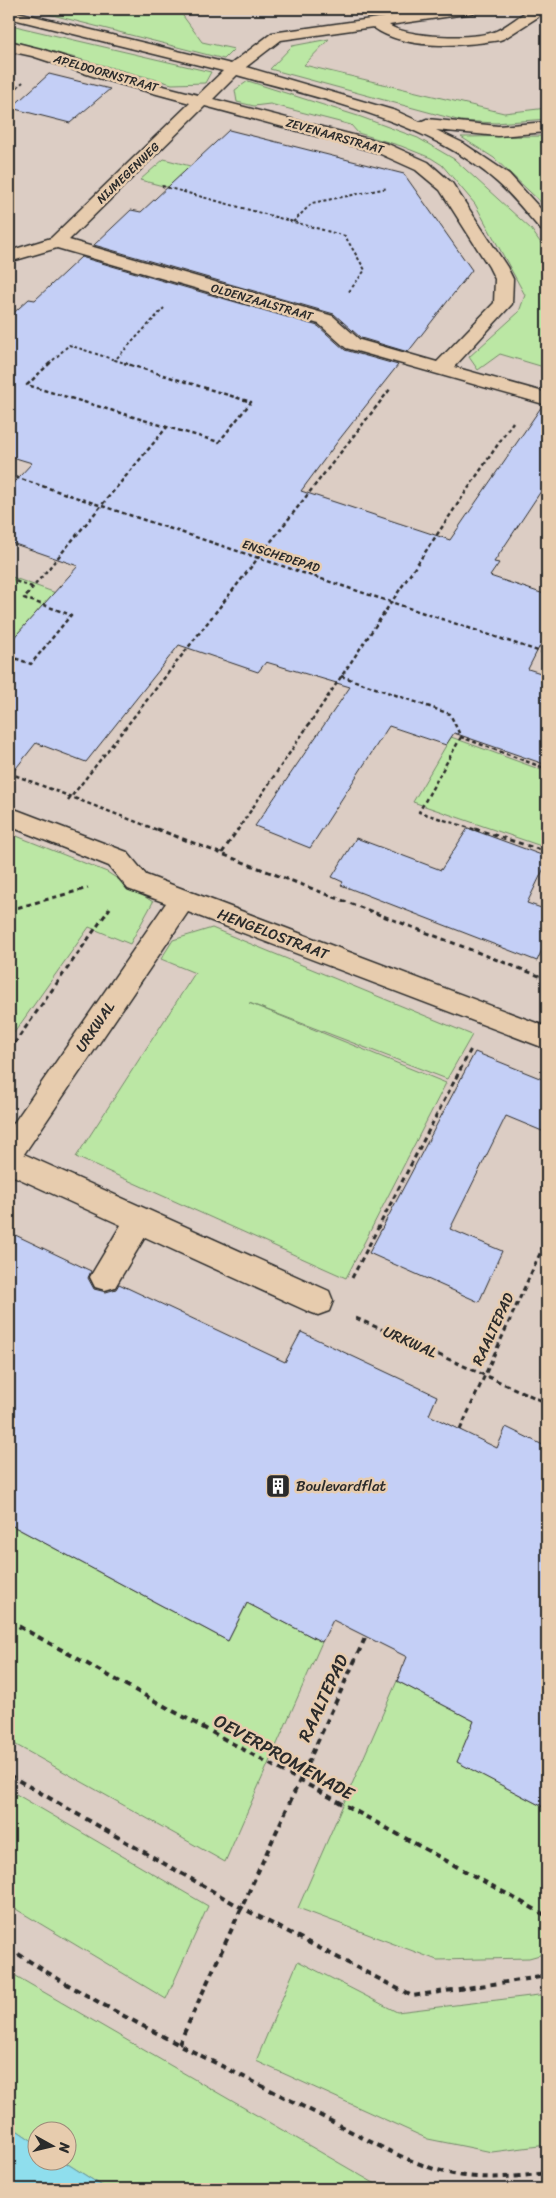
<svg xmlns="http://www.w3.org/2000/svg" width="556" height="2198" viewBox="0 0 556 2198" font-family="Sriracha,sans-serif">
  <style>
    .green { fill: #bbe7a4; stroke: #738968 }
    .water { fill: #8fdeed; stroke: #67969f }
    .building { fill: #c4cff6; stroke: #2b2b2b }
    .lines { fill: none; stroke-linecap: round; stroke-linejoin: round }
    .minor-casing { stroke: #2b2b2b; stroke-width: 3 }
    .path-far3 { stroke: #2b2b2b; stroke-width: 2; stroke-dasharray: 3 2.5; stroke-linecap: butt }
    .path-far2 { stroke: #2b2b2b; stroke-width: 2.5; stroke-dasharray: 4 3; stroke-linecap: butt }
    .path-far1 { stroke: #2b2b2b; stroke-width: 3; stroke-dasharray: 5 4; stroke-linecap: butt }
    .path { stroke: #2b2b2b; stroke-width: 4; stroke-dasharray: 6 5; stroke-linecap: butt }
    .minor { fill: #e7ccae; fill-rule: evenodd }
    .labels { text-anchor: middle; stroke-width: 5; stroke-linejoin: round; paint-order: stroke }
    .far-street-label { font-size: 12px; fill: #2b2b2b; stroke: #e7ccae }
    .street-label { font-size: 15px; fill: #2b2b2b; stroke: #e7ccae }
    .poi-label { font-size: 15px; fill: #2b2b2b; stroke: #e7ccae; text-anchor: start }
    .near-street-label { font-size: 18px; fill: #2b2b2b; stroke: #e7ccae }
  </style>
  <rect width="100%" height="100%" fill="#dccdc4"/>
  <filter id="ink" filterUnits="userSpaceOnUse"><feTurbulence type="fractalNoise" baseFrequency=".02" numOctaves="2"/><feDisplacementMap in="SourceGraphic" scale="10" xChannelSelector="R" yChannelSelector="G"/><feConvolveMatrix kernelMatrix="1 2 1 2 8 2 1 2 1" color-interpolation-filters="sRGB"/></filter>
  <g filter="url(#ink)">
    <!-- green -->
    <path class="green" d="M29 9H178L202 42 234 49 224 59Z
      M9 24 23 28 211 72 205 83 172 84 9 40Z
      M329 39 304 65 504 113 547 108V119L496 123 461 121 270 69 292 46Z
      M248 81 361 117 418 138 454 159 531 229 547 252V368L500 354 478 370 469 357 519 312 525 295 475 204 442 165 431 158 401 146 358 133 351 125 270 104 254 106 237 102 235 90Z
      M547 136V208L494 158 461 137Z
      M164 159 317 200 351 235 140 180Z
      M9 576 78 601 26 660 9 654Z
      M451 737 547 772V842L544 847 413 802Z
      M9 833 107 872 153 902 130 944 89 927 9 1040Z
      M212 928 472 1035 447 1079 249 1003 446 1083 346 1278 76 1157 195 973 161 959 173 940Z
      M9 1524 228 1641 247 1603 322 1642 225 1862 9 1741Z
      M397 1681 474 1721 458 1762 547 1809V1953L529 1958 437 1960 298 1908Z
      M9 1790 208 1906 166 1999 9 1905Z
      M298 1961 397 2012 547 1994V2145L492 2152 428 2139 256 2061Z
      M9 1972 379 2186 389 2189H107L63 2161 68 2160V2130H38L37 2144 9 2125Z"/>
    <!-- water -->
    <path class="water" d="M9 2125 37 2144 38 2160 63 2161 107 2189H9Z"/>
    <!-- building -->
    <path class="building" d="M49 74 110 89 70 123 11 108Z
      M229 130 404 174 472 270 408 352 361 338 334 314 94 245 131 210 141 212Z
      M81 257 318 326 345 350 398 365 338 441 301 491 423 531 450 540 542 406 547 407V482L494 562 499 563 490 576 547 595V632L528 669 547 675V765L454 733 446 745 389 726 310 848 255 826 350 687 266 662 258 672 179 645 86 762 36 743 9 777V643L78 566 9 542V488L32 463 9 456V317L29 299 35 300Z
      M468 828 547 857V862L527 903 547 910V938L537 961 341 885 343 882 332 877 356 838 441 870Z
      M475 1052 547 1081V1133L506 1116 450 1229 502 1251 479 1302 369 1253Z
      M9 1232 91 1271 88 1278 94 1289 106 1292 116 1289 119 1284 285 1362 301 1332 437 1396 429 1415 497 1448 506 1427 547 1447V1809L457 1762 474 1721 397 1681 407 1657 333 1620 322 1642 247 1603 228 1641 9 1524Z"/>
    <g class="lines">
      <defs>
        <path id="minor" d="M442 9H480L478 12 473 13 389 25C407 38 476 40 496 31 507 26 516 18 526 12L527 9H541L538 17 505 38 500 40C463 46 405 51 373 27L281 40 246 67 396 111 420 122 427 119 498 126 547 122V132L498 136 436 130 463 143 509 174 547 216V231L541 230C527 214 513 196 497 182 428 121 324 100 237 75L213 99 388 144 428 162 452 183 507 267 513 279 512 304 454 367 547 393V405L346 348 319 324 57 248 9 262V251L51 238 190 103 105 80 32 56 9 51V41L41 49 117 74 198 95 223 71 9 18V10L231 64 272 33ZM205 106 376 152 416 170 440 190 489 267 495 279 494 303 437 362 360 340 333 316 69 240Z
          M9 807 127 852 146 875 547 1027V1049L188 912 24 1154 329 1291 333 1301 329 1311 318 1315 307 1311 145 1237 115 1287 105 1290 95 1287 90 1277 121 1225 9 1174V1130L166 903 128 889 109 866 9 826Z"/>
      </defs>
      <!-- minor casing -->
      <use href="#minor" class="minor-casing"/>
      <!-- path-far3 -->
      <path class="path-far3" d="M9 95 23 82
        M162 186 345 236 365 270 348 293
        M293 222 312 203 388 188
        M49 364 69 345 115 360
        M128 364 115 360 164 308"/>
      <!-- path-far2 -->
      <path class="path-far2" d="M50 363 27 385 167 427
        M9 475 547 654
        M9 579 32 587
        M9 656 31 664 71 615 24 598 167 427 219 442 251 402 124 363
        M341 676 450 714 461 737 547 769
        M461 737 419 812 479 831
        M9 773 160 831
        M68 801 391 388
        M237 831 513 422"/>
      <!-- path-far1 -->
      <path class="path-far1" d="M157 829 547 979
        M475 829 544 851 547 845
        M222 853 238 829
        M9 910 88 888
        M9 1051 110 908
        M352 1278 471 1049
        M356 1318 547 1403
        M460 1430 547 1238"/>
      <!-- path -->
      <path class="path" d="M9 1621 547 1916
        M9 1775 242 1908 412 1996 547 1976
        M9 1948C101 2009 203 2056 302 2106 346 2128 405 2164 453 2174 484 2180 516 2177 547 2173
        M179 2044 366 1636"/>
      <!-- minor -->
      <use href="#minor" class="minor"/>
    </g>
  </g>
  <!-- icons -->
  <defs>
    <symbol id="building-square" viewBox="-11 -11 22 22"><rect x="-9" y="-9" width="18" height="18" rx="4" fill="#2b2b2b" stroke="#e7ccae"/><path d="M-4-6H4V6H1V3H-1V6H-4ZM-2.5-4.3h1.7v1.8h-1.7ZM.8-4.3h1.7v1.8H.8ZM-2.5-1h1.7V.8h-1.7ZM.8-1h1.7V.8H.8Z" fill="#fff"/></symbol>
  </defs>
  <g fill-rule="evenodd">
    <use href="#building-square" x="264" y="1472" width="28" height="28"/>
  </g>
  <g class="labels">
    <!-- far-street labels -->
    <g class="far-street-label">
      <text transform="translate(106 73) rotate(16)" y="4">APELDOORNSTRAAT</text>
      <text transform="translate(335 136) rotate(16)" y="4">ZEVENAARSTRAAT</text>
      <text transform="translate(128 173) rotate(-44)" y="4">NIJMEGENWEG</text>
      <text transform="translate(262 302) rotate(16)" y="4">OLDENZAALSTRAAT</text>
      <text transform="translate(281 556) rotate(18)" y="4">ENSCHEDEPAD</text>
    </g>
    <!-- street labels -->
    <g class="street-label">
      <text transform="translate(273 934) rotate(21)" y="5">HENGELOSTRAAT</text>
      <text transform="translate(95 1027) rotate(-56)" y="5">URKWAL</text>
      <text transform="translate(493 1329) rotate(-65)" y="5">RAALTEPAD</text>
      <text transform="translate(410 1342) rotate(24)" y="5">URKWAL</text>
    </g>
    <!-- poi labels -->
    <g class="poi-label">
      <text x="296" y="1491">Boulevardflat</text>
    </g>
    <!-- near-street labels -->
    <g class="near-street-label">
      <text transform="translate(323 1698) rotate(-65)" y="6">RAALTEPAD</text>
      <text transform="translate(284 1757) rotate(29)" y="6">OEVERPROMENADE</text>
    </g>
  </g>
  <!-- margin -->
  <rect width="556" height="2198" fill="none" stroke="#e7ccae" stroke-width="30"/>
  <rect x="15" y="15" width="526" height="2168" fill="none" stroke="#2b2b2b" stroke-width="2" filter="url(#ink)"/>
  <!-- north arrow -->
  <g transform="translate(52 2146) rotate(98)"><circle r="24" fill="#e7ccae" stroke="#9c8c7a"/>
  <path d="M0-4L9 19L0 12L-9 19Z" fill="#2b2b2b"/>
  <text y="-8" font-size="14" font-weight="bold" text-anchor="middle" fill="#2b2b2b">N</text>
  </g>
</svg>
